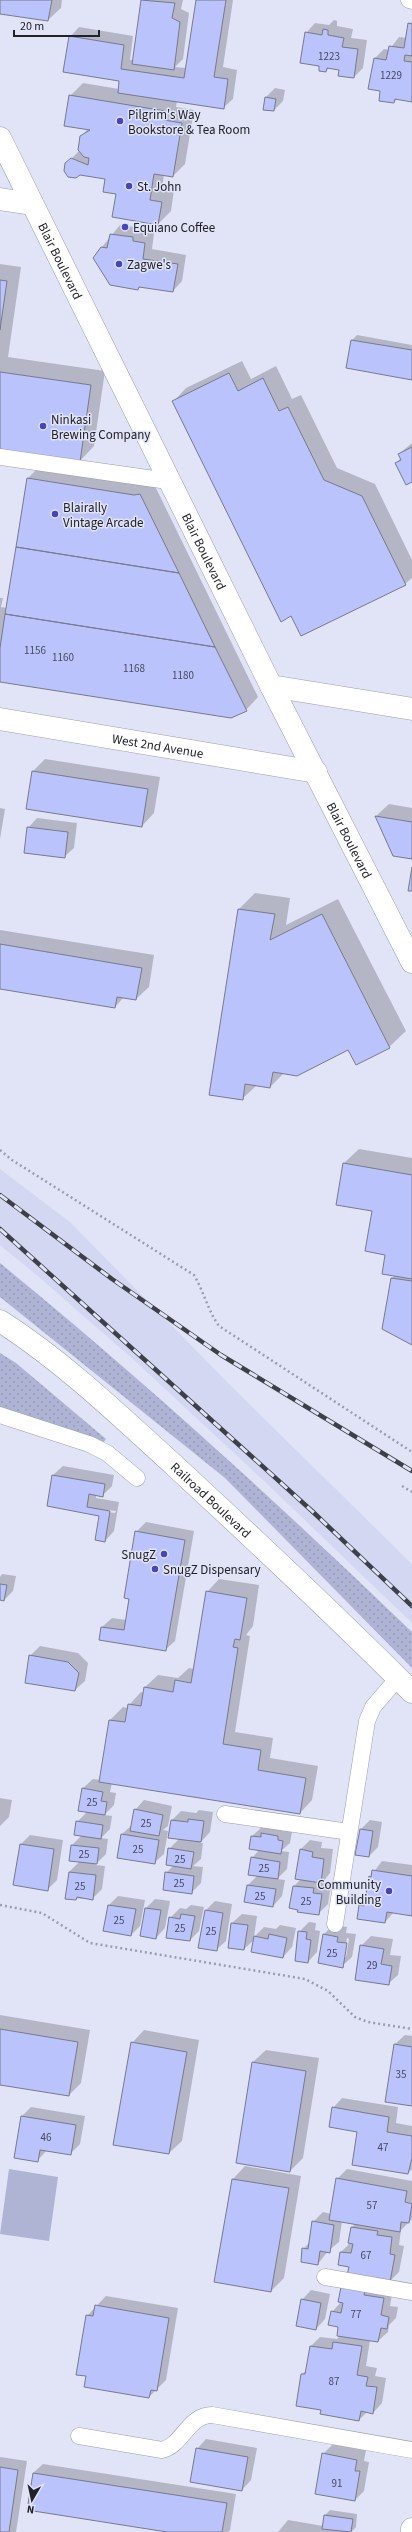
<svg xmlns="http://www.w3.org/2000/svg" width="412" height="2532" viewBox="0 0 412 2532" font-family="'Source Sans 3',sans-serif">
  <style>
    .built { fill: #d3d7f1 }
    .grass { fill: url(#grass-dots) }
    .garden { fill: #afb4d5 }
    .shadow { fill: #0003; fill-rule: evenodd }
    .building { fill: #bac3fb; stroke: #787a8b }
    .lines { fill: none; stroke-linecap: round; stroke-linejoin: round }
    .lane-casing { stroke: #999cad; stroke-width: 17 }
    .street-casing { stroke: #999cad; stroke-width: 23 }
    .secondary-casing { stroke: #999cad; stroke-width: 23 }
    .path { stroke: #9a9dab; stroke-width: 2.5; stroke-dasharray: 2 3; stroke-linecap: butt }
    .lane { stroke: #fff; stroke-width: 16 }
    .street { stroke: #fff; stroke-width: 22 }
    .secondary { stroke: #fff; stroke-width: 22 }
    .rail-casing { stroke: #3e4048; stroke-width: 4.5 }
    .rail { stroke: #e1e4f7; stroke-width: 3; stroke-dasharray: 9; stroke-linecap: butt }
    .poi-dot { fill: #4845bb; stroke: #e1e4f7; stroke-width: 1.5 }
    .labels { text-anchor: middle; stroke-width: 3; stroke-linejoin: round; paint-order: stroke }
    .number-label { font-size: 11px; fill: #464a5d }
    .poi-label { font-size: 13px; fill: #202228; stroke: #e1e4f7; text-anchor: start }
    .street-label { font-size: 13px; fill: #202228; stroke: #e1e4f7 }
  </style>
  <defs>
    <pattern id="grass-dots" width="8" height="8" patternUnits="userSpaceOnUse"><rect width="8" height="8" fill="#afb4d5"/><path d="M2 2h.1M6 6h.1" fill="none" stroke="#969ab7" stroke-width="1.8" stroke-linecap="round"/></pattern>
  </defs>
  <rect width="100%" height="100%" fill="#e1e4f7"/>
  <!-- built -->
  <path class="built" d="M0 1169 70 1222 233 1388 412 1564V1623L263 1480 136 1362 40 1278 0 1245Z"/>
  <!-- grass -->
  <path class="grass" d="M0 1263C143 1380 279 1504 412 1632V1668L225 1478 0 1297Z
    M0 1353 16 1363 106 1439 103 1443 0 1408Z"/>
  <!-- garden -->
  <path class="garden" d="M9 2169 58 2177 49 2241 0 2234Z"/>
  <!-- shadow -->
  <path class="shadow" d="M0 0H62L61 8 48 20 0 13Z
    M142 0H183L181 9 189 13 183 59 175 67 186 68 197 0H233L223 67 237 70 233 99 223 108 177 101 176 107 194 110 185 164 173 176 164 175 162 188 174 190 171 211 158 224 117 193 106 178 66 164 80 150 81 136 88 129 70 96 83 83 119 89 121 80 70 37 79 27 133 36 130 60H133Z
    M334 20 337 21V26L353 29 351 38 367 40 363 68 354 77 340 69 330 67 326 71 306 33 315 23 329 25Z
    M412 21V101L398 98 394 102 382 90 375 58 384 49 389 50 399 37 407 38 409 24Z
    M275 88 285 90 283 101 274 110 264 109 266 97Z
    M120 225 142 228V232L154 233 152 249 186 255 182 281 173 291 141 286 138 289 102 247Z
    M0 264 21 267 8 357 105 371 94 446 80 461 0 450Z
    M357 335 412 345V379L352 340Z
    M242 361 251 379 276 366 292 399 301 395 337 468 375 484 412 560V578L405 584 174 401 186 388Z
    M412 443V481L396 463 401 458 399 454Z
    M41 465 153 482 258 697 246 710 0 681V598H3L1 607 7 608 28 478Z
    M45 759 160 777 154 813 142 826 33 771Z
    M389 804 412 808V858L394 855 376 816Z
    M0 808 5 809 0 839Z
    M37 818 77 823 74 848 64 857 28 828Z
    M255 893 290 898 286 925 338 899 406 1031 389 1047 349 1049 284 1073 270 1087 257 1085 242 1099 210 1094 239 909Z
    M0 930 154 955 149 987 136 999 124 997 115 1007 0 988Z
    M359 1149 412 1158V1343L392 1278 395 1275 373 1210 344 1163Z
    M63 1466 114 1475 112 1486 102 1496 96 1494V1498L119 1502 114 1531 105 1541 100 1515 48 1505 53 1475ZM107 1510 116 1511 115 1513 107 1512Z
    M146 1522 194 1531 175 1641 165 1650 100 1639 102 1627 112 1618 126 1620 136 1532Z
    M2 1574 16 1576 13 1591 4 1600 0 1599V1577Z
    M219 1579 259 1585 253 1626 246 1635 250 1636 235 1732 273 1738 270 1758 318 1766 312 1800 300 1813 112 1783 110 1792 116 1793 114 1805 104 1815 112 1816 110 1829 101 1838 108 1839 106 1854 95 1865 105 1866 102 1889 92 1899 66 1898 69 1872 80 1861 72 1845 82 1835 77 1822 88 1811 83 1788 93 1779 100 1780 110 1720 123 1707 128 1708 129 1705 141 1692 144 1693 145 1687 158 1675 178 1678 189 1668 194 1669 207 1592Z
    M40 1646 78 1653 88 1663 85 1681 75 1690 30 1656Z
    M0 1798 12 1800 9 1817 0 1826Z
    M144 1800 172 1806 168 1826 163 1830 168 1831 164 1854 154 1863 118 1857 122 1834 132 1825 135 1810Z
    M199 1810 213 1812 210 1832 200 1843H203L201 1859 193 1866 203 1867 201 1883 191 1893 166 1873 174 1865 169 1849 180 1838 169 1837 172 1820 181 1811 196 1813Z
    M370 1820 382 1822 378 1847 369 1856 360 1830Z
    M287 1826 286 1831 292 1832 290 1843 281 1851 289 1852 287 1869 277 1879 285 1880 282 1896 273 1906 248 1885 258 1875 252 1858 260 1849 251 1848 252 1836 262 1827Z
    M30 1835 63 1840 57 1880 47 1890 21 1844Z
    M310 1840 322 1842 321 1848 333 1849 330 1873 322 1883 331 1885 328 1904 318 1914 294 1886 301 1879 300 1850Z
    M382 1861 412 1865V1915L394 1912 385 1922 359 1906 366 1899 370 1877Z
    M118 1896 145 1900 140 1926 131 1935 104 1931 109 1905Z
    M155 1899 170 1901 165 1928 156 1938 142 1936 146 1908Z
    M215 1901 232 1904 226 1941 216 1950 206 1910Z
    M191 1905 204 1907 199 1931 190 1940 170 1918 180 1908 186 1909Z
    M242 1914 257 1916 254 1937 264 1927 276 1929 280 1925 296 1928 292 1947 283 1957 254 1940 244 1949 229 1948 232 1923Z
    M309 1922 316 1923 315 1930 320 1931 317 1952 308 1962 299 1932Z
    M333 1925 347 1927 346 1933 356 1934 352 1957 342 1966 324 1934ZM347 1938 349 1939 346 1957H344Z
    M371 1936 393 1939 390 1955 401 1956 398 1975 388 1984 361 1946Z
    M0 2015 90 2030 81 2083 69 2095 0 2084Z
    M144 2030 199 2040 182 2141 169 2153 132 2043Z
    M405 2035 412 2036V2105L395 2044Z
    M266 2050 319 2058 303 2158 290 2171 253 2062Z
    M342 2098 398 2107 396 2123 412 2126V2169L408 2173 333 2108Z
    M31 2107 85 2116 80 2144 70 2154 47 2150 37 2161 15 2158 22 2116Z
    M245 2166 301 2176 284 2278 271 2291 215 2281 233 2179Z
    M347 2169 412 2181V2219L401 2230 399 2245 404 2246 399 2272 390 2281 350 2266 339 2264 341 2252 351 2242 352 2227 355 2224 342 2221 339 2242 328 2251 318 2264 303 2249 310 2242 313 2222 323 2212 331 2214 337 2179Z
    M342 2288H393L390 2306 398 2307 396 2318 389 2325 388 2332 378 2341 370 2340 366 2366 377 2368 375 2376 386 2378 382 2403 373 2413 367 2412 359 2420 322 2409 302 2374 307 2370 311 2346 320 2337 337 2339 341 2335 332 2312 342 2301Z
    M311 2290 330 2294 325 2319 316 2329 302 2300Z
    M106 2296 178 2308 166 2380 149 2397 87 2376V2316Z
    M206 2439 257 2448 251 2480 242 2490 197 2449Z
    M333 2444 366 2450 364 2461 369 2462 364 2491 355 2500 323 2454Z
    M0 2457 27 2461 16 2532H0Z
    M43 2464 236 2494 230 2530 228 2532H173L28 2509 33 2473Z
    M330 2510 357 2514 356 2527 351 2532H278L288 2520 323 2526 325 2515Z"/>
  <!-- building -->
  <path class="building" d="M0 0H52L48 21 0 14Z
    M141 0 175 3 172 18 180 22 174 70 132 64Z
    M196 0H226L214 77 228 79 224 109 118 93 119 81 63 72 69 36 124 45 121 69 184 78Z
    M408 23 412 24V56L405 55 404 61 412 62V102L395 99 394 103 379 101 380 91 368 89 374 58 386 60 389 46 404 48Z
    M323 29 328 30V35L344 38 342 47 358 49 354 78 338 76 339 70 327 68 326 72 319 71V66L300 63 305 32 322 35Z
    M69 95 165 111 164 120 182 123 173 177 154 174 150 200 162 202 158 225 112 217 116 194 103 192 105 179 80 175 76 178 68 177 64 171 65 163 71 158 88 165 89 158 84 157 78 150 80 136 90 130 64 126Z
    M265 97 276 99 274 111 263 110Z
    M110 234 133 237V241L145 243 143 259 178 264 173 292 139 287 138 290 110 285 93 258 101 247 107 248Z
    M0 280 7 281 0 330Z
    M351 340 412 350V380L346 368Z
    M0 372 91 385 80 462 0 451Z
    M229 373 238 391 263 378 279 411 288 407 324 480 362 496 406 585 301 636 291 616 281 622 172 401Z
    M412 447V482L406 485 395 463 401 460 398 454Z
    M27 478 134 495 140 494 179 573 16 547Z
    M16 547 179 573 215 647 5 614Z
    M5 614 215 647 247 711 231 718 0 682V648Z
    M32 771 148 789 142 827 26 809Z
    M375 816 412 822V859L393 856Z
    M27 827 68 832 65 858 24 853Z
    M412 867V891H408Z
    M238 909 275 914 270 940 322 914 390 1048 356 1065 348 1050 297 1076 273 1072 270 1088 245 1084 243 1100 209 1095Z
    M0 944 142 968 136 1000 117 997 115 1008 0 989Z
    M343 1163 412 1175V1279L382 1274 385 1255 365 1251 372 1211 336 1205Z
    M391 1278 412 1281V1345L382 1329Z
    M52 1475 105 1484 103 1497 89 1494 87 1507 110 1511 105 1542 95 1540 99 1516 47 1506Z
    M135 1531 185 1540 166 1651 99 1640 101 1627 124 1630 129 1599 124 1598Z
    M0 1584 7 1585 4 1601 0 1600Z
    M206 1591 247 1598 240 1640 235 1639 233 1647 238 1648 223 1744 261 1750 258 1770 306 1778 300 1814 99 1782 109 1720 125 1722 128 1704 141 1706 144 1687 173 1692 175 1680 191 1683Z
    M29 1655 68 1662 79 1673 75 1691 25 1683Z
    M82 1788 103 1792 101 1801 107 1802 105 1815 78 1811Z
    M134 1809 163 1815 159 1836 130 1831Z
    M188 1819 204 1821 201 1842 168 1838 171 1820 188 1822Z
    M76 1821 103 1825 101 1839 74 1835Z
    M360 1829 373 1831 369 1857 355 1855Z
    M261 1833 278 1836V1840L283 1841 281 1854 249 1849 251 1836 261 1837Z
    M121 1834 159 1840 155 1864 117 1858Z
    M20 1844 54 1849 48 1891 13 1885Z
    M71 1845 99 1848 97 1864 69 1861Z
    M168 1848 194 1852 191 1869 166 1865Z
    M300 1849 313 1852 312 1857 324 1859 321 1883 295 1879Z
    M251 1857 280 1862 278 1879 248 1875Z
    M372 1870 412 1876V1916L387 1912 385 1923 357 1919 359 1905 364 1906 369 1876 371 1877Z
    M69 1872 96 1875 93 1900 77 1897 76 1900 65 1899Z
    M165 1872 194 1876 192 1894 163 1890Z
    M247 1885 276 1889 273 1907 244 1902Z
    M293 1886 314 1888 313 1893 322 1894 319 1915 297 1912 298 1910 289 1908Z
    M108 1905 136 1909 131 1936 103 1931Z
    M145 1908 161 1910 156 1939 140 1936Z
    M205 1910 223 1913 217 1951 198 1948Z
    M181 1914 195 1916 190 1941 166 1938 169 1917 180 1919Z
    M231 1923 248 1925 244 1950 228 1948Z
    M298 1931 307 1932 306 1939 311 1940 308 1963 295 1961Z
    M269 1934 287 1938 283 1958 251 1952 254 1936 268 1939Z
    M323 1934 338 1937 337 1942 347 1943 343 1968 318 1963Z
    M360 1945 384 1949 381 1964 392 1966 389 1985 355 1980Z
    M0 2029 78 2042 69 2096 0 2085Z
    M131 2042 187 2052 169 2154 113 2145Z
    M394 2044 412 2047V2106L385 2102Z
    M252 2062 306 2071 290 2172 236 2163Z
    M332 2107 389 2117 387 2132 412 2136V2158L408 2174 352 2165 357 2132 329 2127Z
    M21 2116 76 2125 71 2155 40 2150 38 2162 14 2158Z
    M336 2178 407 2191 405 2202 412 2204 409 2223 401 2222 400 2232 329 2220Z
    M232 2179 289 2188 271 2292 214 2282Z
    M312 2221 334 2225 330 2253 320 2251 318 2265 301 2262 302 2248 308 2249Z
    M351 2227 378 2231 377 2235 392 2237 390 2254 395 2255 390 2282 347 2275 349 2267 338 2265 340 2252 351 2253 353 2244 348 2243Z
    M341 2287 365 2291 364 2295 384 2298 381 2315 389 2317 387 2329 381 2328 378 2342 337 2336 338 2327 328 2325 331 2311 341 2313 343 2303 338 2302Z
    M301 2299 321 2303 316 2330 296 2326Z
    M95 2305 169 2318 157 2391 151 2390 149 2398 84 2387 86 2376 76 2375 86 2315 93 2316Z
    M333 2342 362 2346 357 2375 368 2377 366 2386 377 2387 373 2414 361 2411 359 2421 320 2414 321 2410 296 2406 301 2374H305L310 2346 332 2349Z
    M196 2448 248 2457 242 2491 190 2482Z
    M322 2453 357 2460 355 2471H360L355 2501 315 2494Z
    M0 2467 18 2470 9 2532H0Z
    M33 2473 227 2503 222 2532H167L27 2510Z
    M324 2515 353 2519 351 2532 322 2529Z"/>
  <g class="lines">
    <defs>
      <path id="lane" d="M409 0 412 1
        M0 457 168 481
        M0 1415 89 1444 107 1453 137 1478
        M225 1814 349 1832
        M335 1924 367 1721 373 1707 398 1678
        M325 2277 412 2292
        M79 2436 162 2450C183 2445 188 2415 212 2415L412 2450"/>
      <g id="street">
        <path d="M0 199 32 204"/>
        <path id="s1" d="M271 686 412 962"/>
        <path id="s2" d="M0 719 316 772"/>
        <path d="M412 2532V2529"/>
      </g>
      <g id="secondary">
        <path id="s3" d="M0 138 271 686 412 709"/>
        <path id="s4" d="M0 1321C64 1362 120 1416 176 1467 256 1541 335 1615 412 1692"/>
      </g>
    </defs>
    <!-- lane casing -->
    <use href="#lane" class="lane-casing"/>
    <!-- street casing -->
    <use href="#street" class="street-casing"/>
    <!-- secondary casing -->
    <use href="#secondary" class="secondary-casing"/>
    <!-- path -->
    <path class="path" d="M0 1150 12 1160 194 1275C204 1292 208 1311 219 1326L412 1452
      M402 1486 412 1492
      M0 1905 42 1913 90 1943 305 1979 328 1991 355 2017 368 2022 412 2029"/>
    <!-- lane -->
    <use href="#lane" class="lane"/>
    <!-- street -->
    <use href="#street" class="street"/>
    <!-- secondary -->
    <use href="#secondary" class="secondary"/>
    <defs>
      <path id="rail" d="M0 1195 112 1279 221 1355 412 1471
        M0 1229 312 1511 412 1606"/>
    </defs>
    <!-- rail casing -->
    <use href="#rail" class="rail-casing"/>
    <!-- rail -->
    <use href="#rail" class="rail"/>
  </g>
  <!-- markers -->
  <g class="poi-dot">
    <circle cx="120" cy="121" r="4"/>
    <circle cx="129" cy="186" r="4"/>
    <circle cx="125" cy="227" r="4"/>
    <circle cx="119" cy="264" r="4"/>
    <circle cx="43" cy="426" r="4"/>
    <circle cx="55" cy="514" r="4"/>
    <circle cx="164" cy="1554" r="4"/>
    <circle cx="155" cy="1569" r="4"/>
    <circle cx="389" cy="1891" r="4"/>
  </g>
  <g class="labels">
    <!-- number labels -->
    <g class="number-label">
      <text x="329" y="60">1223</text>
      <text x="391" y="79">1229</text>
      <text x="35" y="654">1156</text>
      <text x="63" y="661">1160</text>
      <text x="134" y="672">1168</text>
      <text x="183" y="679">1180</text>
      <text x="92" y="1806">25</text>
      <text x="146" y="1827">25</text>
      <text x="138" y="1853">25</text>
      <text x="84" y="1858">25</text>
      <text x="180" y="1863">25</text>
      <text x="264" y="1872">25</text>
      <text x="179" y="1887">25</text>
      <text x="80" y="1890">25</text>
      <text x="260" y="1900">25</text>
      <text x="306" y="1905">25</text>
      <text x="119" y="1924">25</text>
      <text x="180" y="1932">25</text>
      <text x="211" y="1935">25</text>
      <text x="332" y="1957">25</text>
      <text x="372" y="1969">29</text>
      <text x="401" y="2078">35</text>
      <text x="46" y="2141">46</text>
      <text x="383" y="2151">47</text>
      <text x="372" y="2209">57</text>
      <text x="366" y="2259">67</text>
      <text x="356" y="2318">77</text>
      <text x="334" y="2385">87</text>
      <text x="337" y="2487">91</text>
    </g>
    <!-- poi labels -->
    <g class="poi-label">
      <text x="128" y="119">Pilgrim's Way<tspan x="128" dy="15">Bookstore &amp; Tea Room</tspan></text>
      <text x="137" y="191">St. John</text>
      <text x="133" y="232">Equiano Coffee</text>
      <text x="127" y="269">Zagwe's</text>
      <text x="51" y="424">Ninkasi<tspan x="51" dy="15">Brewing Company</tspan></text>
      <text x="63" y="512">Blairally<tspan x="63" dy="15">Vintage Arcade</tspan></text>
      <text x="156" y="1559" text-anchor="end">SnugZ</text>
      <text x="163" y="1574">SnugZ Dispensary</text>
      <text x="381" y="1889" text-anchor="end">Community<tspan x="381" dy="15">Building</tspan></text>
    </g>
    <!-- street labels -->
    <g class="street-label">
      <text dy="5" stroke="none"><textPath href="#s3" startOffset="137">Blair Boulevard</textPath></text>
      <text dy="5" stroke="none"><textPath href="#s3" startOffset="461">Blair Boulevard</textPath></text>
      <text dy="5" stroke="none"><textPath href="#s2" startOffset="160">West 2nd Avenue</textPath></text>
      <text dy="5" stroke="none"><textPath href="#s1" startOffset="173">Blair Boulevard</textPath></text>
      <text dy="5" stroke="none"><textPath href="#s4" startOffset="277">Railroad Boulevard</textPath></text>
    </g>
  </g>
  <!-- north arrow -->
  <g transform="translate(32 2500) rotate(189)" stroke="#e1e4f7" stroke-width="3" paint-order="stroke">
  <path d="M0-3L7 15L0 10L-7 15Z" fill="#202228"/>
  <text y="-6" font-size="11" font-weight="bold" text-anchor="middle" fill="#202228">N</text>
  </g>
  <!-- scale -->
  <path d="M14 30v6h85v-6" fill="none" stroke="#202228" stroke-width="2"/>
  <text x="20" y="30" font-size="12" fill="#202228" stroke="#e1e4f7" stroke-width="3" paint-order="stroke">20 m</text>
</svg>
